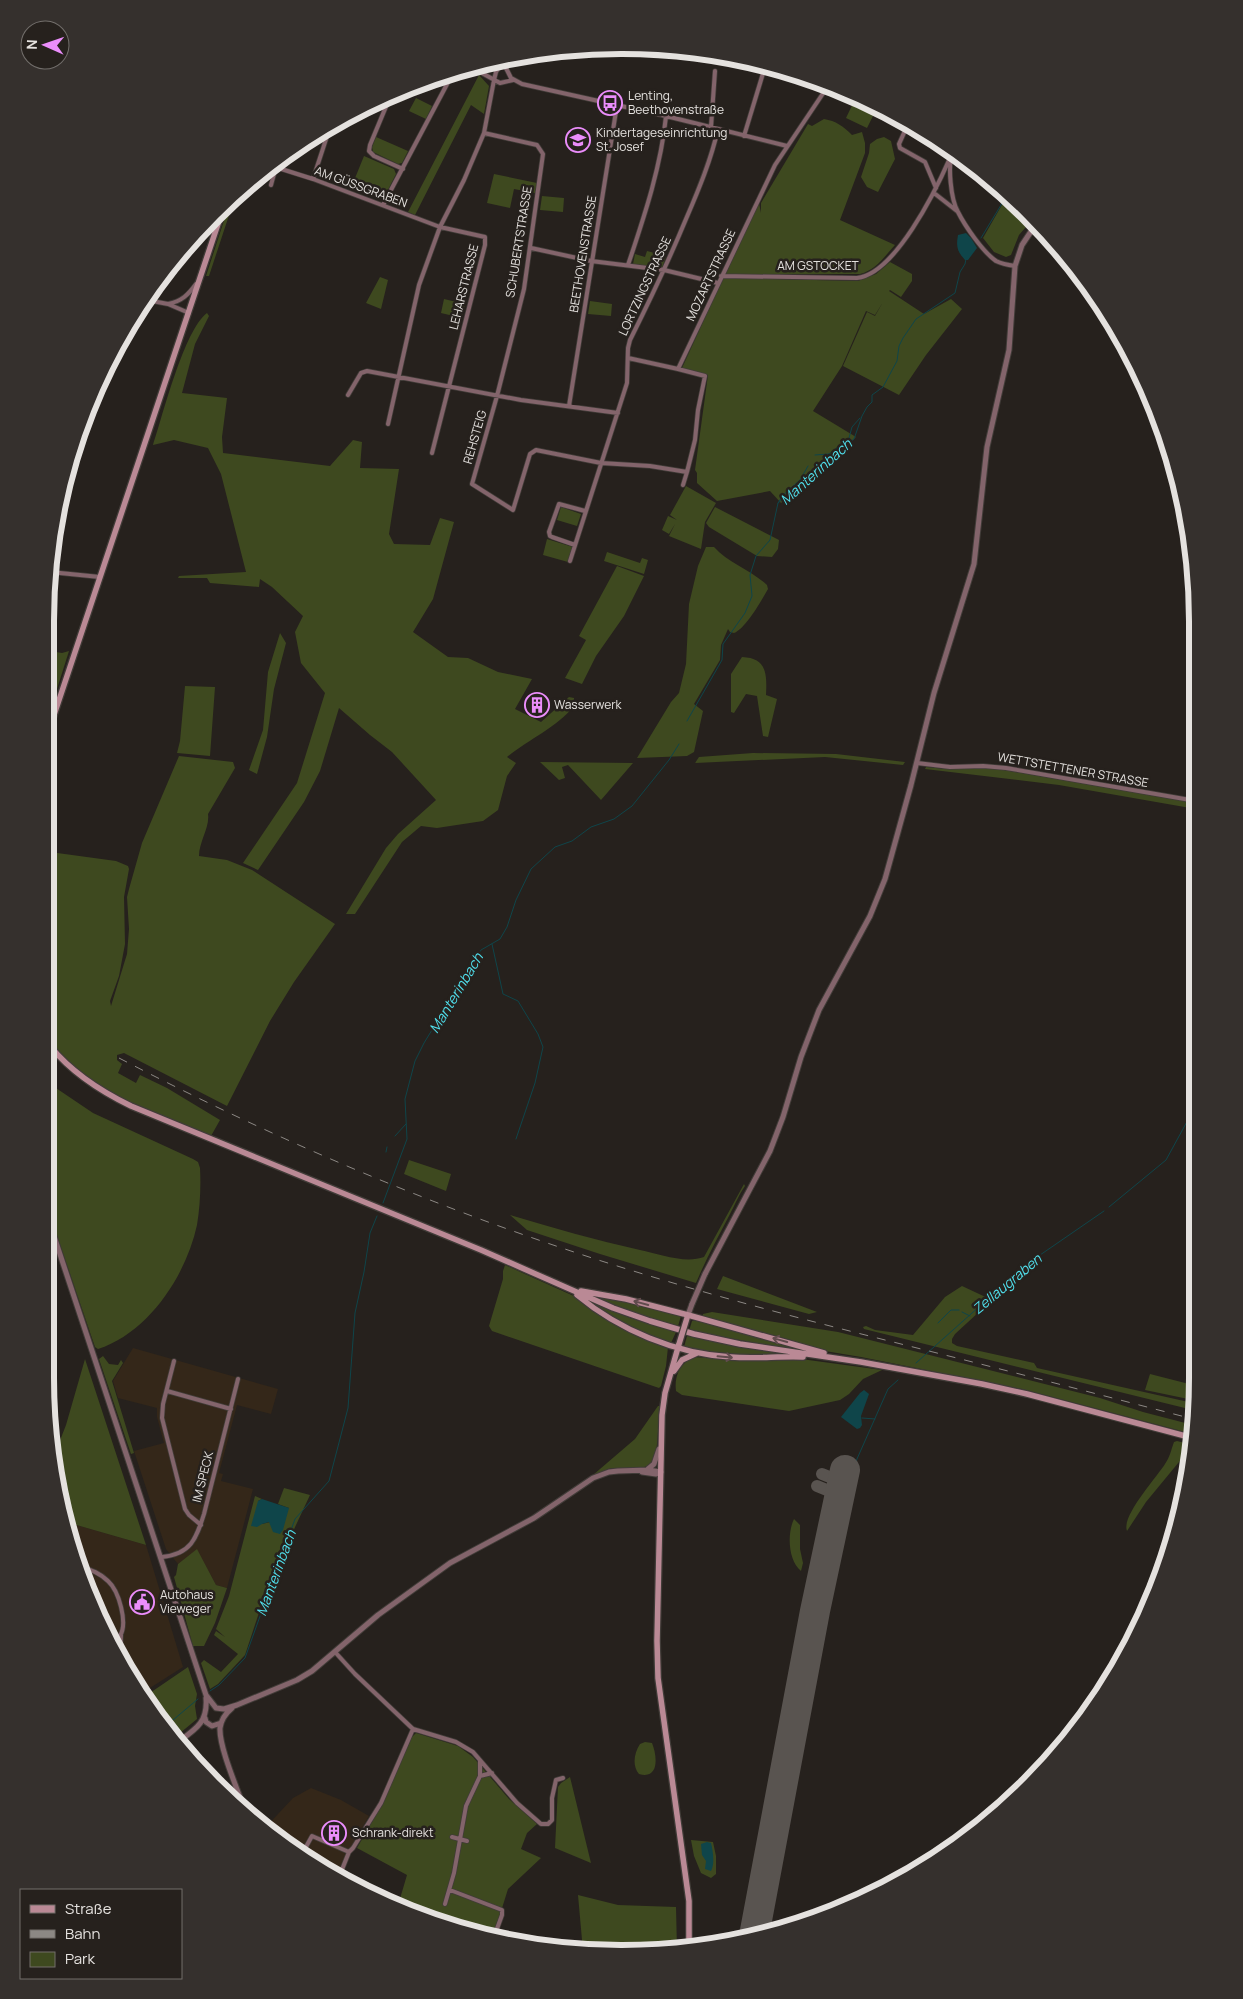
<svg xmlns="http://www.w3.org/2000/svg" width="1243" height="1999" viewBox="0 0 1243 1999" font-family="Manrope,sans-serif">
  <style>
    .industrial { fill: #342719 }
    .green { fill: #3e491f }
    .water { fill: #0f454a }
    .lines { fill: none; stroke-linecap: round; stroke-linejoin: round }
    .stream { stroke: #0f454a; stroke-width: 1 }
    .taxiway { stroke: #595450; stroke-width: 12 }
    .runway { stroke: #595450; stroke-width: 30 }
    .minor-casing { stroke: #413c38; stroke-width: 5.5 }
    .tertiary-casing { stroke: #413c38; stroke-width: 7 }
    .secondary-casing { stroke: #413c38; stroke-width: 8 }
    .minor { stroke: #83646b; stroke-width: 4 }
    .tertiary { stroke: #83646b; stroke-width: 5 }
    .secondary { stroke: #ba8995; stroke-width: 5.5 }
    .rail { stroke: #8c8884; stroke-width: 1; stroke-dasharray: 9 9; stroke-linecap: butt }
    .tertiary-bridge-casing { stroke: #413c38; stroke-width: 7; stroke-linecap: butt }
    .secondary-bridge-casing { stroke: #413c38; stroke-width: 8; stroke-linecap: butt }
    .tertiary-bridge { stroke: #83646b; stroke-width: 5 }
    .secondary-bridge { stroke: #ba8995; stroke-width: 5.5 }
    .oneway { stroke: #614b4d }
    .labels { text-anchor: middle; stroke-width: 5; stroke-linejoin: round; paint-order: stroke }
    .poi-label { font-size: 12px; fill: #e5e2df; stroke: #26211d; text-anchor: start }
    .street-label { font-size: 12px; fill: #e5e2df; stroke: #26211d }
    .water-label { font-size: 14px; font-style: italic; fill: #50dfec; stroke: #26211d }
    .rim { fill: none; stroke: #e5e2df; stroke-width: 6 }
  </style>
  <rect width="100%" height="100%" fill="#26211d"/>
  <!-- industrial -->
  <path class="industrial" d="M133 1348 278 1389 271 1414 237 1405 219 1473 223 1474 221 1481 253 1489 227 1588 216 1585 197 1550 178 1564 166 1549 134 1451 164 1443 157 1417V1408L118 1398 113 1381Z
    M66 1522 146 1545 183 1667 142 1693 105 1633 76 1563Z
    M311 1788 341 1800 369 1816 350 1849 339 1878 271 1835 264 1829 293 1798Z"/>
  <!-- green -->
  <path class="green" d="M479 75 489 86 484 114 471 105 415 215 408 212Z
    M856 97 878 106 867 128 846 118Z
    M416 98 432 106 426 119 409 111Z
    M824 119C836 121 843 126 852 135L862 132 865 143V153L840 220 895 245C884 257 876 270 860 274H724L759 203 761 213V203L808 124 812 126Z
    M376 137 408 151 402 163 398 164 373 152 372 147Z
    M884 137 891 141 895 159 878 192 867 187 861 177 869 153 870 144 877 139Z
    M364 156 394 169 396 174 384 198 380 199 351 188Z
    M494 174 537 183 535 193 514 189 510 208 487 203Z
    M236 194 209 276H206L231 199Z
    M542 196 564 198 563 212 540 210Z
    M1007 196 1032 220 1019 235 1011 255 1006 257 994 252 983 238Z
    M647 251 666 256 662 268 633 264 635 254 645 257Z
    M890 262 912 274V281L901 297 890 290 889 291 924 314 951 299 962 309 926 355 899 395 843 366 867 312 875 316 883 302 875 315 866 311 842 366 813 411 856 437 781 503 770 491 717 501 697 483V473L695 470 708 375 682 368 723 278 858 281 876 274Z
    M380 277 388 280 381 309 366 303Z
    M444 299 465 304 462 318 441 313Z
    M590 301 612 304 611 316 588 314Z
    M207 313 209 316 195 344 182 393 227 398 222 437 223 453 330 466 353 440 362 442 360 468 399 469 389 534 394 544 430 545 440 518 454 522 433 599 413 632 448 657 468 658 498 672 532 679 515 709 541 722 569 697 574 698V706C556 728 529 739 507 757L516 763 507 776 498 810 483 821 437 828 421 826 402 842 355 914H346L386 848 398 834 436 800 392 752 370 735 339 708 320 771 304 802 258 870 243 863 297 783 325 693 301 663 295 632 303 616 272 587 260 579 259 587 210 583 207 578H178L179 576 246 572 221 474 208 448 174 440 153 445C163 415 184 330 207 313Z
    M686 486 716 503 705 522 701 549 669 536 675 524 669 534 662 530 668 516 677 520 670 515Z
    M561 507 581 514 577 526 557 520Z
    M715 507 779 540 778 549 772 557 757 556 709 527 706 523Z
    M547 539 573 547 568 562 543 555Z
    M706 547H714C728 563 751 570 767 585L768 589C761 601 746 628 734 633L730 632 728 629 721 645 720 660 694 704 703 711 694 752 687 756 637 758 671 702 679 693 686 664 689 604 698 566Z
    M607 552 640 563 642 558 648 560 644 574 604 561Z
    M617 566 644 576 624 616 596 656 582 684 565 678 586 640 579 636Z
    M50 632 56 652 62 653 69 651 50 711Z
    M280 633 286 643 274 689 267 737 257 774 249 770 263 730 268 672Z
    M742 657C767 658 767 674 766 695L777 699 768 737 763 736 757 696 746 694 734 713 731 712V674Z
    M185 686 215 687 210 756 177 753 180 741Z
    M753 753 836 754 905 762 903 765 825 757 695 763 699 757Z
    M179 756 233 762 235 768 208 814C210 827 199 842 199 856L227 860 252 870 335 924 294 982 270 1021 227 1106 124 1053 117 1055V1060L122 1064 118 1073 136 1083 140 1075 167 1088 220 1120 211 1136C168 1118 120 1103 82 1074 70 1065 60 1053 50 1041V852L116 861 128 866 129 869 124 897 125 944 119 976 110 1001 111 1006 127 954 129 929 127 897 129 889 142 843Z
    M540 762 633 763 601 800 568 765 562 767 565 778 559 780Z
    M926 767 946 769H998L1196 803V809L1059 785 925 769Z
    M50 1084 93 1113 193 1159 198 1162 200 1168C201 1187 200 1207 197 1225 186 1276 148 1333 98 1349L95 1347 50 1215Z
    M409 1160 451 1174 446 1191 404 1174Z
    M744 1184 745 1186C738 1196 735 1205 730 1214 718 1237 706 1259 696 1283L600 1254 527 1230 510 1215C553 1228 596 1240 640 1250 659 1254 685 1264 704 1257Z
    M505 1265 576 1297 587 1305 668 1347 666 1366 661 1386 659 1388 492 1331 489 1326 503 1279V1271Z
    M723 1276 817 1312 809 1314 717 1289Z
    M962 1286 992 1300 955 1334 952 1339V1343L957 1346 1034 1363 1037 1368 1193 1403V1410L864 1329 863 1327 866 1326 875 1330 913 1335 945 1297Z
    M590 1295 617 1299 681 1316 678 1326 637 1314Z
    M585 1299 630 1318 676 1332 671 1343 634 1329Z
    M712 1312 838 1332 1100 1398 1143 1412 1193 1425V1434L1022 1389 861 1357 813 1349 791 1340 702 1317 703 1314Z
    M697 1320 796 1347 808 1352 689 1331 692 1321Z
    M687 1336 792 1355 739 1356 719 1354 684 1347Z
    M103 1356 109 1364 118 1365 121 1360 123 1363 112 1381 134 1453 131 1454 99 1359Z
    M693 1357 746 1360 801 1359 882 1370 863 1379 849 1394 840 1400 789 1411 682 1395 676 1391C674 1376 680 1364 693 1357Z
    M85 1359 146 1545 66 1522 52 1461 66 1425Z
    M1150 1374 1193 1385V1400L1145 1390Z
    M658 1406H660L656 1456C649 1474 628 1467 613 1468 606 1469 600 1473 593 1475L635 1439Z
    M1177 1441 1193 1445 1146 1502 1127 1531C1121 1516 1157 1477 1165 1464 1170 1457 1171 1450 1174 1442Z
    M284 1488 310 1495 289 1540 282 1543 245 1655 218 1684 210 1689 201 1663 204 1660 221 1672 238 1654 214 1635 216 1631 225 1637 216 1629 229 1596 255 1496 262 1499 258 1501 262 1524 270 1522 289 1508 278 1504Z
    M794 1519 800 1525V1549L803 1563 801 1571C788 1561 787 1533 794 1519Z
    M197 1549 216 1585 227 1588 215 1623 204 1646H193L174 1577 176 1575 178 1564Z
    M188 1667 197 1694 195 1706 197 1719 174 1738 164 1728 144 1697Z
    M416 1733 458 1746 473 1757 509 1799 537 1824 527 1833 521 1849 541 1858 508 1889 493 1937 442 1925 444 1917 399 1902 407 1875 357 1848 381 1806 412 1737Z
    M645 1742 652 1743C657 1755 660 1780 639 1774 632 1766 634 1753 640 1744Z
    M570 1777 591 1863 555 1848 558 1787 561 1783Z
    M691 1840 713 1842 716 1856V1874L711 1878 701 1873 694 1856Z
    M578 1895 618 1905 676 1907 677 1950 621 1954 583 1951Z"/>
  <!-- water -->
  <path class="water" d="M966 233 971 238 977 248 968 260H965C957 251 956 247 958 235Z
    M864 1390 869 1394 861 1416 862 1425 860 1428 857 1429 841 1417 860 1393Z
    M262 1499 289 1508 283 1530 280 1534 273 1532 269 1522 262 1524 257 1527 251 1526 258 1501Z
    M707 1842 711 1843C713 1851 715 1864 711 1871L705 1869 706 1861 702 1855 701 1844Z"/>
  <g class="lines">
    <!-- stream -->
    <path class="stream" d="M981 238 1001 205 1005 195
      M815 455 829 454 849 438 852 427 860 418
      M778 503 854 439 862 416 867 407 872 402V395L883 387 897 361 899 346 903 338 916 319 955 293 960 272 965 264 966 259
      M687 721 722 660 723 644 745 613 752 596 750 575 756 556 770 540 778 503 783 495 800 480 808 466
      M492 944 503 994 518 1001 538 1034 543 1047 535 1083 516 1139
      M395 1136 406 1124
      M386 1152 387 1147
      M383 1203 407 1139 405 1099 415 1061 424 1043 481 950 500 939 507 927 516 900 531 869 555 847 572 841 591 827 614 819 632 806 669 760 679 744
      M1109 1207 1166 1160 1195 1107
      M962 1312 970 1316
      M938 1323 951 1310H959
      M916 1363 1027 1264 1104 1211
      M862 1418 875 1419
      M853 1468 888 1389 898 1380
      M210 1691 219 1685 245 1658 295 1519 329 1481 348 1408 355 1313 364 1272 370 1233 377 1216
      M162 1726 173 1720 198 1699"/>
    <!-- taxiway -->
    <path class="taxiway" d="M822 1474 842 1482
      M817 1486 839 1495"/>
    <!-- runway -->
    <path class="runway" d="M754 1936 815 1611 845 1470"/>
    <defs>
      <path id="minor" d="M503 62 511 78 522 84 666 116 787 146
        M471 67 500 83 513 80
        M390 97 370 145 369 151 374 156 403 169
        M908 124 899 144 900 148 925 162 936 188
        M711 127 715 71
        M484 133 537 145 543 154 524 289 497 396 472 484 513 510 530 454 536 450 601 463 650 466 687 472 695 440 698 410 705 376 678 369
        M744 136 764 70
        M953 152C947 165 951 200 958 212 965 226 983 252 996 261 1002 264 1008 265 1015 266
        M275 167 313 179 440 227 485 237V245L432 453
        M313 179 331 124
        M271 185 277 163
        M934 193 957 211
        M383 205 454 71
        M531 248 591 261 664 270 718 283
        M628 265C644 217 661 167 666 116
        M721 276 857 278C895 274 936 190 950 158
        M147 300 168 304 189 313
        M168 304C182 301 188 295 196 284
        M628 358 678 369 775 165 828 86
        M348 395 361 373 367 371 521 400 618 413
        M569 406 617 105
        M388 424 419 285 440 227 464 180 484 133 494 80 496 72 504 60
        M683 485 687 472
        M575 545 552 537 550 536 549 532 559 504 585 511
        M570 561 627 383 628 348 630 340C650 300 669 260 686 219 699 189 711 160 718 129
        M50 572 100 577
        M917 763 950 767 983 766 1006 768 1196 801
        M174 1361 163 1404 162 1418 185 1509 189 1515 201 1525
        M167 1391 231 1409
        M162 1557C191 1554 196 1539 204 1514L238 1379
        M77 1565C88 1569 99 1572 108 1581 119 1591 128 1623 120 1636 118 1639 114 1642 112 1644
        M335 1652 355 1674 413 1729 456 1742 473 1752 517 1803 541 1824H548L552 1820V1798L556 1780 563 1778
        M120 1658 121 1635
        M480 1776V1761
        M452 1837 467 1841
        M302 1854 312 1836 349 1852
        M339 1877 349 1852 353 1848 381 1803 413 1729
        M450 1890 502 1910V1915L494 1937
        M445 1904 454 1873 466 1806 480 1776 492 1773"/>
      <path id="tertiary" d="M50 1224 206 1695 216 1708 224 1709 237 1705 297 1680 312 1671 378 1615 450 1563 534 1518 593 1478 609 1472 618 1471 648 1470 661 1472
        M705 1274 770 1151 783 1117 801 1057 819 1010 870 916 885 879 911 785 934 693 974 564 987 447 1009 350 1015 266 1022 245 1036 224
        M688 1315 692 1304
        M648 1469 654 1464 659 1449
        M642 1472 656 1474 661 1472
        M232 1708C226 1713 221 1720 220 1728 219 1747 237 1788 244 1808
        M205 1718 206 1722 212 1726 221 1723
        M178 1742C196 1729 208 1722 206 1698"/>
      <path id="secondary" d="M50 727 224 206
        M50 1046C72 1073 100 1091 131 1106L481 1250 613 1308 650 1321 694 1334 740 1344 861 1362 982 1384 1027 1394 1193 1438
        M581 1291 626 1299 688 1315 824 1353
        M577 1295C619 1330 676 1354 731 1357 755 1359 779 1356 803 1357
        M679 1344 665 1393 662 1415 657 1641 658 1678 689 1901V1950
        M674 1371 682 1360 697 1353"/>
    </defs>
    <!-- minor casing -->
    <use href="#minor" class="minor-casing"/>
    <!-- tertiary casing -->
    <use href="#tertiary" class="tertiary-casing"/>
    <!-- secondary casing -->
    <use href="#secondary" class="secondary-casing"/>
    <!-- minor -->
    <use href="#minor" class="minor"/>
    <!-- tertiary -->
    <use href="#tertiary" class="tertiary"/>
    <!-- secondary -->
    <use href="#secondary" class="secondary"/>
    <!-- rail -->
    <path class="rail" d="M119 1058C261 1132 408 1196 559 1247 677 1287 797 1318 917 1348 1009 1371 1101 1395 1193 1419"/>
    <defs>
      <path id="tertiary-bridge" d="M692 1304 705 1274"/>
      <path id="secondary-bridge" d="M679 1344 687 1318"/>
    </defs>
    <!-- tertiary-bridge casing -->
    <use href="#tertiary-bridge" class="tertiary-bridge-casing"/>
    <!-- secondary-bridge casing -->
    <use href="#secondary-bridge" class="secondary-bridge-casing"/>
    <!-- tertiary-bridge -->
    <use href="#tertiary-bridge" class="tertiary-bridge"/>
    <!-- secondary-bridge -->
    <use href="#secondary-bridge" class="secondary-bridge"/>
  </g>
  <!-- one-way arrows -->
  <defs><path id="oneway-shaft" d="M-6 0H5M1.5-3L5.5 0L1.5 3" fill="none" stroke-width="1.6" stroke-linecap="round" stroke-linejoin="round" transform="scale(1.25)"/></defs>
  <g class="oneway">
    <use href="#oneway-shaft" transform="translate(641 1303) rotate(-165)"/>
    <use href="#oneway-shaft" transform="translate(780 1340) rotate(-165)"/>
    <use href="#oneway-shaft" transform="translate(725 1357) rotate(5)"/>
  </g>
  <!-- icons -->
  <defs>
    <symbol id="bus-ring" viewBox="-11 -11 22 22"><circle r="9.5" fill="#26211d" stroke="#eb8dfb" stroke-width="1.5"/><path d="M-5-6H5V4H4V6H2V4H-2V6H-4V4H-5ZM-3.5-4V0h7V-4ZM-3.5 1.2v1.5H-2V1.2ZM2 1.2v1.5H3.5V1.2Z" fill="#eb8dfb"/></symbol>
    <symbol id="school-ring" viewBox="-11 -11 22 22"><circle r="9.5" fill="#26211d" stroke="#eb8dfb" stroke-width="1.5"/><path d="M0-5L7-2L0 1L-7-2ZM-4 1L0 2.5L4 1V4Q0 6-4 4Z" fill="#eb8dfb"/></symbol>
    <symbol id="building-ring" viewBox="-11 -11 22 22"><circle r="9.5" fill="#26211d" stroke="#eb8dfb" stroke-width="1.5"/><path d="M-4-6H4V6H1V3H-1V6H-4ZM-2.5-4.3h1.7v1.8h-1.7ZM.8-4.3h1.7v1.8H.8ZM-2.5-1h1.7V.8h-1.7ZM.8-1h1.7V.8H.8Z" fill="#eb8dfb"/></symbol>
    <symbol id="civic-ring" viewBox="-11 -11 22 22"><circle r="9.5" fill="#26211d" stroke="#eb8dfb" stroke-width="1.5"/><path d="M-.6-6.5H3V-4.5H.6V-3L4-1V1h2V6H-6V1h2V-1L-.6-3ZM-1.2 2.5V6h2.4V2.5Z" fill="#eb8dfb"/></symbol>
  </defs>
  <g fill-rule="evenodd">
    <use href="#bus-ring" x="596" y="89" width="28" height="28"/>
    <use href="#school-ring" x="564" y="126" width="28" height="28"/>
    <use href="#building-ring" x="523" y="691" width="28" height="28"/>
    <use href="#civic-ring" x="128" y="1588" width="28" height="28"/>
    <use href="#building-ring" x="320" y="1819" width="28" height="28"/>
  </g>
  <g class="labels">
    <!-- poi labels -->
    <g class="poi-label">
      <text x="628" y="100">Lenting,<tspan x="628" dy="14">Beethovenstraße</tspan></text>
      <text x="596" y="137">Kindertageseinrichtung<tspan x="596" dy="14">St. Josef</tspan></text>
      <text x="554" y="709">Wasserwerk</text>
      <text x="160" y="1599">Autohaus<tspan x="160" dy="14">Vieweger</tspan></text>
      <text x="352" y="1837">Schrank-direkt</text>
    </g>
    <!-- street labels -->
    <g class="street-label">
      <text transform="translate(361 187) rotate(20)" y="4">AM GÜSSGRABEN</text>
      <text transform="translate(519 242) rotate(-81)" y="4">SCHUBERTSTRASSE</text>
      <text transform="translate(583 254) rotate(-81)" y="4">BEETHOVENSTRASSE</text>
      <text x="818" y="270">AM GSTOCKET</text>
      <text transform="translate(711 275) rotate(-65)" y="4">MOZARTSTRASSE</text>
      <text transform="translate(645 286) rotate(-65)" y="4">LORTZINGSTRASSE</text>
      <text transform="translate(464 287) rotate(-76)" y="4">LEHARSTRASSE</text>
      <text transform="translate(475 437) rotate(-74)" y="4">REHSTEIG</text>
      <text transform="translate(1073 770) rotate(10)" y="4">WETTSTETTENER STRASSE</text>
      <text transform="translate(203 1477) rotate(-76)" y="4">IM SPECK</text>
    </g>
    <!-- water labels -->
    <g class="water-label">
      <text transform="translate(816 472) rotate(-42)" y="5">Manterinbach</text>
      <text transform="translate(456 993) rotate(-59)" y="5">Manterinbach</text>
      <text transform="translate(1007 1284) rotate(-40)" y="5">Zellaugraben</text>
      <text transform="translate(276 1573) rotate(-70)" y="5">Manterinbach</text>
    </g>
  </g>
  <!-- crop -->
  <path d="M0 0H1243V1999H0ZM621 54H622A567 567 0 0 1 1189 621V1378A567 567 0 0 1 622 1945H621A567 567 0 0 1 54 1378V621A567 567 0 0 1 621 54Z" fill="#35302d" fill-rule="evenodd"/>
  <path class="rim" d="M621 54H622A567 567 0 0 1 1189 621V1378A567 567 0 0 1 622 1945H621A567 567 0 0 1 54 1378V621A567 567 0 0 1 621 54Z"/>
  <!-- legend -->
  <rect x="20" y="1889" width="162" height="90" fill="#26211d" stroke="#726e6b"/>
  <rect x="30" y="1905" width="25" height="8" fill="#ba8995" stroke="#726e6b"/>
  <text x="65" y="1914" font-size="15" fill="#e5e2df">Straße</text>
  <rect x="30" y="1930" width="25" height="8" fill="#8c8884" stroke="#726e6b"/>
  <text x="65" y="1939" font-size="15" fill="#e5e2df">Bahn</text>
  <rect x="30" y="1952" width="25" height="15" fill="#3e491f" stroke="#726e6b"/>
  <text x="65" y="1964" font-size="15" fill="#e5e2df">Park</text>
  <!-- north arrow -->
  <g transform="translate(45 45) rotate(272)"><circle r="24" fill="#26211d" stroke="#726e6b"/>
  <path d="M0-4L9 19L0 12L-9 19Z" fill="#eb8dfb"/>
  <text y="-8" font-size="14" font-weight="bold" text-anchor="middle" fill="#e5e2df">N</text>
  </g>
</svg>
